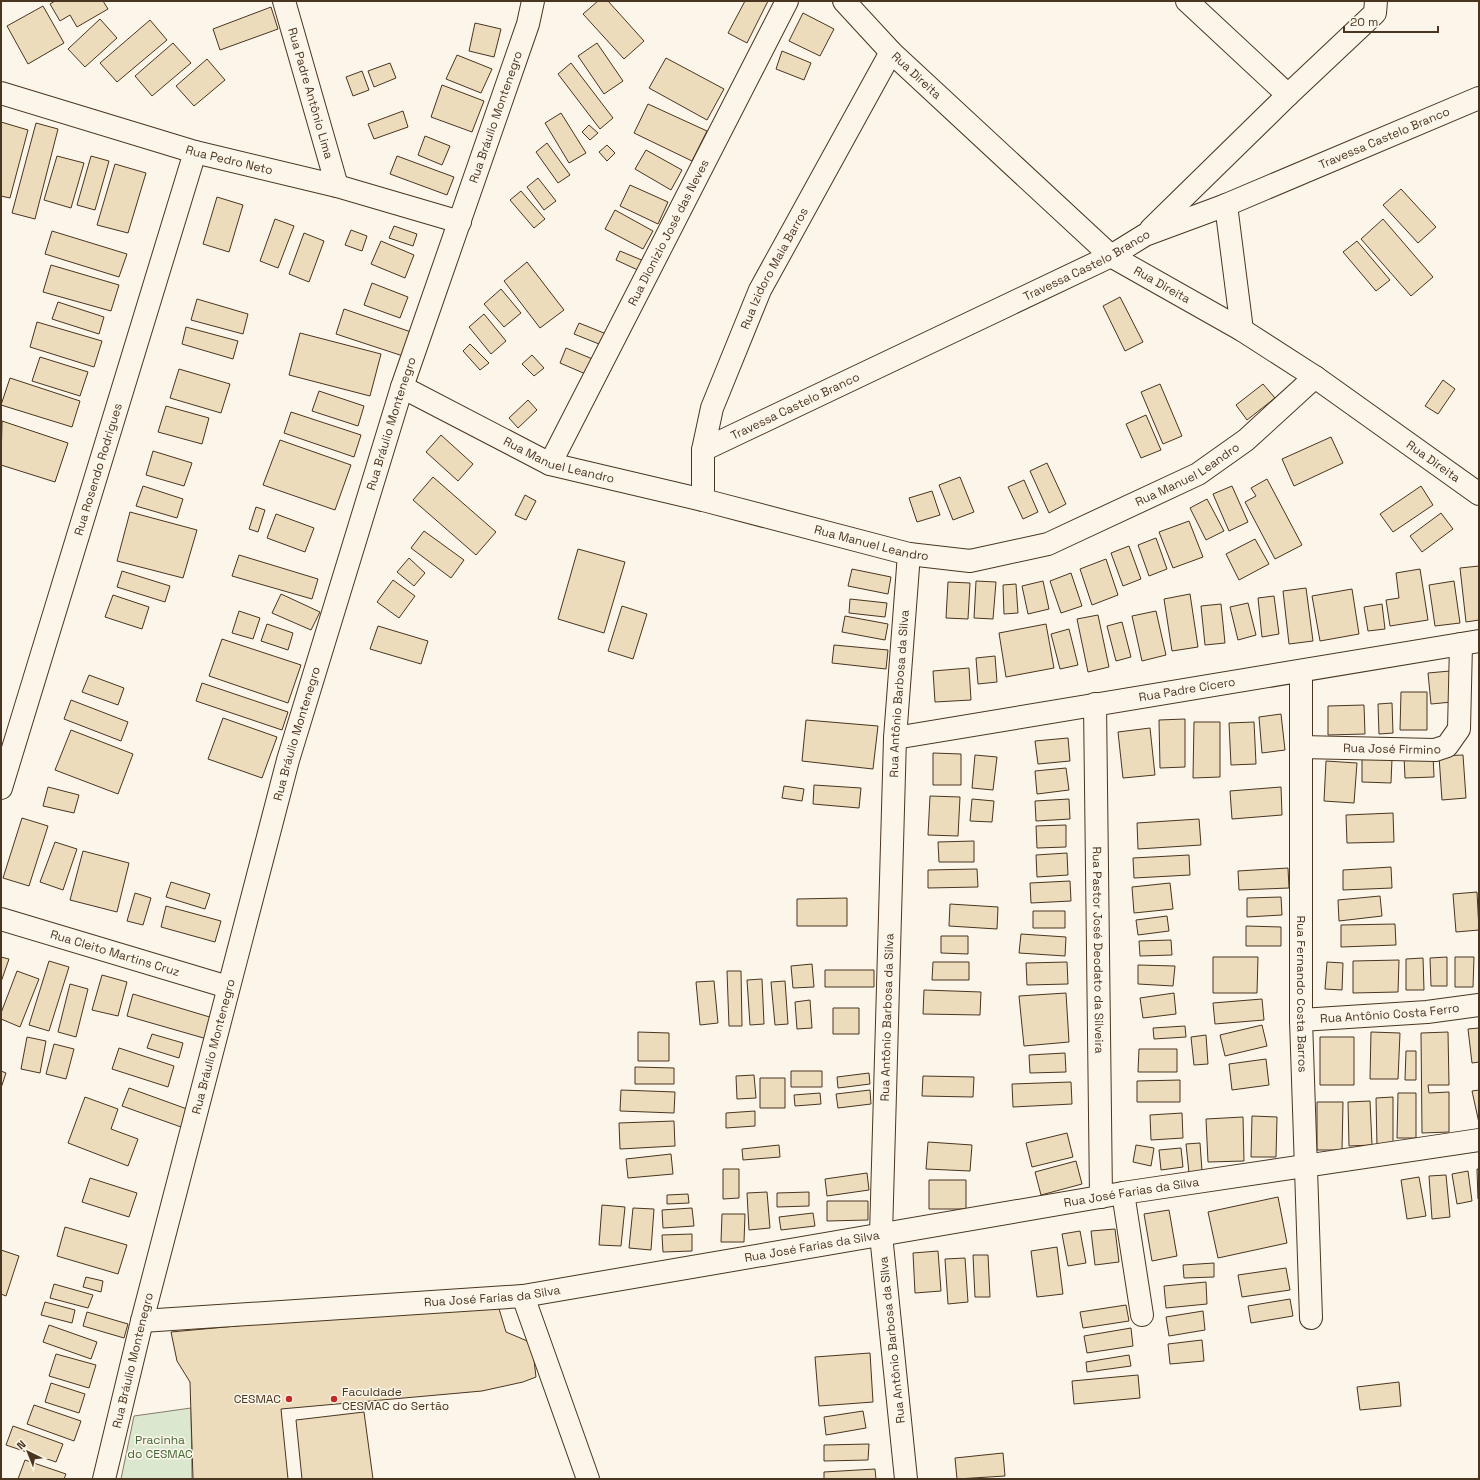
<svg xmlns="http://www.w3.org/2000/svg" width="1480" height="1480" viewBox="0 0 1480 1480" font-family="'Space Grotesk',sans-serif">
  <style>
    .green { fill: #dce7d0; stroke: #887966 }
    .building { fill: #ecdcbc; stroke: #4a3520 }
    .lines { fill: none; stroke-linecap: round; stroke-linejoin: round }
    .minor-casing { stroke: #4a3520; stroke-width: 24 }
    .minor { stroke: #fbf6e9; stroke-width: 22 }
    .poi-dot { fill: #c62828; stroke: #fbf6e9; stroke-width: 1.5 }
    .labels { text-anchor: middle; stroke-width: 3; stroke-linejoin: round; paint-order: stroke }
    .street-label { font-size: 12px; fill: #4a3520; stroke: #fbf6e9 }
    .poi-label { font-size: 12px; fill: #4a3520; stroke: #fbf6e9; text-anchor: start }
    .park-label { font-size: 12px; fill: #436837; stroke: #fbf6e9 }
  </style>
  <rect width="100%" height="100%" fill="#fbf6e9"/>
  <!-- green -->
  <path class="green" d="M191 1408 192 1479H121L134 1416Z"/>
  <!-- building -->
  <path class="building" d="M55 1H103L108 9 77 27 70 15 60 21 50 4Z
    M598 1H608L644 41 624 59 583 14Z
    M745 1H768L747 43 728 33Z
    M43 6 64 43 28 64 7 26Z
    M271 7 278 29 220 50 213 29Z
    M803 13 834 29 820 56 789 41Z
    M100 19 117 38 85 67 68 49Z
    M150 20 167 40 117 82 100 63Z
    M475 23 501 29 494 57 469 51Z
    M173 43 191 63 152 96 135 76Z
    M597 43 623 81 604 94 578 56Z
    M782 51 811 63 804 80 776 69Z
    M457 55 492 69 481 93 446 79Z
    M666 58 724 89 707 120 649 88Z
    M207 59 225 80 194 106 176 86Z
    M390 63 396 78 374 87 368 71Z
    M571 63 613 118 600 129 558 74Z
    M362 71 369 90 353 96 346 77Z
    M442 85 484 101 472 132 431 117Z
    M648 104 707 131 692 161 634 133Z
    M403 111 408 127 374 139 368 124Z
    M561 113 586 153 569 163 545 123Z
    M1 122 28 130 10 198 1 196Z
    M36 123 58 129 35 219 12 213Z
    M589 125 598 133 590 140 582 132Z
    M425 136 450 146 442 165 418 155Z
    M547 143 570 175 558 183 536 152Z
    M607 145 615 153 607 161 599 152Z
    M646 150 682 170 671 190 635 169Z
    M57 156 84 163 71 208 44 200Z
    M91 156 109 161 95 210 77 205Z
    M397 156 454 177 447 195 390 174Z
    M115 164 146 173 128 233 97 225Z
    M538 178 556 201 544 210 527 187Z
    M630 185 668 202 658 224 620 206Z
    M1401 189 1436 227 1418 243 1383 205Z
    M521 191 545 219 534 228 510 200Z
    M217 197 243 205 229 252 203 244Z
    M615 210 653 231 643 249 605 229Z
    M275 219 294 226 278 268 260 261Z
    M1383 219 1433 277 1411 296 1361 239Z
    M394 226 417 234 413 246 389 238Z
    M351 230 367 236 362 251 345 245Z
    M52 231 127 254 119 277 45 254Z
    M304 233 324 241 309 282 289 274Z
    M381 241 414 255 405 278 371 264Z
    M1357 241 1390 280 1376 291 1343 252Z
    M620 251 644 261 640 271 616 260Z
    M527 262 564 310 540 328 504 281Z
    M51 265 119 285 111 311 43 292Z
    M372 283 408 297 400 318 364 305Z
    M501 289 521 313 504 327 484 304Z
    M1120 297 1143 342 1125 351 1103 306Z
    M197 299 248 314 243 334 191 320Z
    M58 302 104 317 99 334 52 319Z
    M344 309 414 333 406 357 336 334Z
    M484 314 506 341 491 354 469 327Z
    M37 322 102 341 94 367 30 347Z
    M579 323 609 335 604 346 574 334Z
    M186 327 238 341 233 359 182 344Z
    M300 333 381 354 370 396 289 375Z
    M470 344 489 363 480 370 463 351Z
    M566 348 595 360 588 375 560 363Z
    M532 355 544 368 534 376 522 364Z
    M40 357 88 372 80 396 32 381Z
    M179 369 230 384 221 413 170 398Z
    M10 378 80 401 72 427 1 405Z
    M1443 380 1455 389 1438 414 1425 406Z
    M1160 384 1182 436 1163 444 1141 392Z
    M1263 384 1275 398 1247 420 1236 405Z
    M319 391 364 406 358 426 312 411Z
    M528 400 537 410 518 428 509 418Z
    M166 406 209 418 202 444 158 432Z
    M291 412 361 435 354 457 284 433Z
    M1146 415 1161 450 1141 458 1126 424Z
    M2 421 68 443 55 482 1 465Z
    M441 435 473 464 458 481 426 452Z
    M1331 437 1343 463 1294 486 1282 459Z
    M280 440 351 465 335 510 263 485Z
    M153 451 192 463 184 486 146 475Z
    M1047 463 1066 504 1049 513 1030 471Z
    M433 477 496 532 476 555 413 500Z
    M960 477 974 512 953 520 939 485Z
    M1267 479 1302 545 1275 559 1245 502 1256 496 1251 488Z
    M1024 480 1038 512 1023 519 1008 487Z
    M143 486 183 499 177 518 136 506Z
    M1232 486 1248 522 1229 531 1213 494Z
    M1421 486 1433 505 1393 532 1380 514Z
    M932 491 940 515 917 522 909 498Z
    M525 495 536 501 526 520 515 515Z
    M1207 499 1224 531 1206 540 1190 508Z
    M256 507 265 510 258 532 249 529Z
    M130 512 197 530 183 578 117 561Z
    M1441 513 1453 529 1422 552 1410 536Z
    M276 514 314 528 305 552 267 538Z
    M1189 521 1203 557 1173 568 1159 532Z
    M424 531 464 560 451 578 411 548Z
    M1156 538 1167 569 1149 576 1138 545Z
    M1255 539 1269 564 1239 580 1226 554Z
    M1129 546 1141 579 1123 586 1111 553Z
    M578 549 625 562 604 633 558 619Z
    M239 555 318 579 312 599 232 576Z
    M409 558 425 573 414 586 397 572Z
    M1106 559 1118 595 1092 605 1080 569Z
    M1479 566V620L1466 622 1460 568Z
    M852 569 891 577 888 594 848 586Z
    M1420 569 1428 620 1390 626 1386 600 1399 598 1396 573Z
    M122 571 170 586 165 602 117 587Z
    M1071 573 1082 606 1061 613 1050 581Z
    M393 580 415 596 399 618 377 602Z
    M976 581 996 582 993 619 974 618Z
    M1043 581 1049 609 1028 614 1022 586Z
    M1454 581 1460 623 1435 626 1429 585Z
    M948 582 970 583 968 619 946 618Z
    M1016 584 1018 613 1004 614 1003 585Z
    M1306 588 1313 641 1289 644 1283 591Z
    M1352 589 1359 634 1320 641 1312 596Z
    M281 594 320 612 311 630 272 613Z
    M1190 594 1198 647 1172 651 1164 599Z
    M113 595 149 607 142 629 105 617Z
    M1274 596 1279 634 1262 637 1258 598Z
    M850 599 887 603 885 617 849 613Z
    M1248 603 1256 635 1238 640 1230 607Z
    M1221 604 1225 643 1205 645 1201 606Z
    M1382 604 1385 629 1368 631 1364 607Z
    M622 606 647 614 633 659 608 651Z
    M239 611 260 618 253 639 232 633Z
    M1156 611 1166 655 1142 661 1132 616Z
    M1098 615 1109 667 1088 672 1077 619Z
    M845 616 888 624 885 640 842 632Z
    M1122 622 1131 657 1116 661 1107 626Z
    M267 624 293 633 288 650 261 641Z
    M1046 624 1054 668 1006 677 999 633Z
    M378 626 428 641 421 664 370 649Z
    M1069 629 1078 665 1060 669 1051 634Z
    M222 639 301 665 288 703 209 676Z
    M834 645 888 650 886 669 832 663Z
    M995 656 997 682 978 684 976 658Z
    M969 668 971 700 935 702 933 671Z
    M1450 671 1452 702 1431 704 1428 673Z
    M89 675 124 688 118 705 82 692Z
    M202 683 288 712 282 730 196 701Z
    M1401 692H1427V730H1400Z
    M71 700 128 722 121 741 64 719Z
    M1392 703 1393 733 1379 734 1378 704Z
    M1364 705 1365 734 1328 735V706Z
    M1281 714 1285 750 1262 753 1259 717Z
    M223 718 277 737 262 778 208 759Z
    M1185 719V767L1160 768 1159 720Z
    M806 720 878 726 873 769 802 761Z
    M1194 722H1220V777L1193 778Z
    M1254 722 1256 764 1231 765 1229 723Z
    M1150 728 1155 775 1123 778 1118 732Z
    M71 730 133 754 118 794 55 770Z
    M1068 738 1070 761 1038 764 1035 741Z
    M933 753 961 754V785H933Z
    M975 755 997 757 993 790 972 788Z
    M1433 755 1434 777 1405 778 1404 756Z
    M1463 755 1466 798 1442 800 1439 756Z
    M1362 759H1392L1391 783 1362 782Z
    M1326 761 1357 763 1354 803 1324 801Z
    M1066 768 1069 790 1037 794 1035 771Z
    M814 785 861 788 859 808 813 804Z
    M784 786 804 789 802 801 782 798Z
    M48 787 79 795 74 813 43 806Z
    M1281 787 1282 815 1232 819 1230 791Z
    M930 796 960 797 958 836 928 835Z
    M972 799 994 801 992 822 970 821Z
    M1069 799 1070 819 1036 821 1035 801Z
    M1393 813 1394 842 1347 843 1346 815Z
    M22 818 48 826 29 886 3 878Z
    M1199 819 1201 845 1138 849 1137 823Z
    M1066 825V847L1037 848 1036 826Z
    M974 841V862H939L938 842Z
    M55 842 77 849 63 890 40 882Z
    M83 851 129 863 117 912 70 900Z
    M1067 853 1068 875 1037 877 1036 855Z
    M1189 855 1190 875 1134 878 1133 858Z
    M1391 867 1392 888 1343 890V870Z
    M1288 868 1289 888 1239 890 1238 871Z
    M977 869 978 887 928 888V870Z
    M1070 881 1071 901 1031 903 1030 883Z
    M171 882 210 894 205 909 166 897Z
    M1170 883 1173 909 1134 913 1132 887Z
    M1477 892 1479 930 1456 932 1453 894Z
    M135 893 151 898 143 925 127 921Z
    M1380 896 1382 916 1339 921 1338 900Z
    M1281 897 1282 915 1247 917V898Z
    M847 898V926H797V899Z
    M950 904 998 907 997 929 949 926Z
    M166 906 221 921 215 942 161 927Z
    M1033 911H1065V928H1033Z
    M1167 916 1169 931 1138 935 1136 920Z
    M1395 924 1396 945 1341 947V925Z
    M1246 926 1281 927V946H1246Z
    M1021 934 1066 937 1065 956 1019 953Z
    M941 936H968V954L941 953Z
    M1171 940 1172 955 1140 956 1139 941Z
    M1 957 9 959 1 982Z
    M1213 957H1258L1257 993H1213Z
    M1447 957V986H1431L1430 958Z
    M1455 957H1474L1473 987H1455Z
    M1423 958 1424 990H1406V959Z
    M1399 960 1398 992 1353 993V961Z
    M49 961 69 967 49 1031 29 1025Z
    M933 962H969V980H932Z
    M1067 962 1068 984 1027 985 1026 963Z
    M1327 962 1343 963 1342 990 1325 989Z
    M812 964 814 987 793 988 791 966Z
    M1138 965 1175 966 1173 986 1138 984Z
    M825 970H874V987H825Z
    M17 971 39 979 20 1027 1 1019V1013Z
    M727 971H741L742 1026H729Z
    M102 975 127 982 118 1016 92 1010Z
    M762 979 764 1024 750 1025 747 980Z
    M714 981 718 1023 700 1025 696 982Z
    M785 981 788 1024 775 1025 771 982Z
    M70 984 88 989 76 1037 58 1032Z
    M924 990 981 992 980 1015 923 1014Z
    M1066 993 1069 1042 1024 1046 1019 996Z
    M1174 993 1176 1014 1143 1018 1140 998Z
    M133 994 213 1018 207 1039 127 1016Z
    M1262 999 1264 1020 1215 1024 1213 1003Z
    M810 1000 812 1028 797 1029 795 1002Z
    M833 1008H859V1034H833Z
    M1262 1025 1267 1046 1225 1056 1220 1035Z
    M1185 1026 1186 1037 1154 1039 1153 1028Z
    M1479 1028V1062L1472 1063 1468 1029Z
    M638 1032 669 1033V1061H638Z
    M1371 1032 1400 1033 1398 1079H1370Z
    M1448 1032 1449 1085H1428L1429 1093 1449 1092V1132L1422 1133 1421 1033Z
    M152 1034 183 1043 179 1058 147 1048Z
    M1206 1035 1208 1064 1194 1065 1191 1037Z
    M27 1037 46 1041 40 1073 21 1069Z
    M1320 1037H1354V1085H1320Z
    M54 1044 74 1049 66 1079 46 1074Z
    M119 1048 174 1066 168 1087 112 1069Z
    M1139 1049H1177V1072H1138Z
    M1406 1051H1416V1080H1405Z
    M1065 1053 1066 1072 1030 1073 1029 1055Z
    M1266 1059 1269 1085 1232 1090 1229 1064Z
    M635 1067 674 1068V1084H635Z
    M1 1071 6 1073 1 1088Z
    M791 1071H822V1087H791Z
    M869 1073 870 1084 838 1088 837 1077Z
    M754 1075 756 1098 737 1099 736 1076Z
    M923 1076 974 1077 973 1097 922 1096Z
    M760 1078H785V1108H760Z
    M1180 1080V1102H1137V1081Z
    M1071 1082 1072 1104 1013 1107 1012 1084Z
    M129 1088 187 1109 181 1127 122 1106Z
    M621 1090 675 1092 674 1113 620 1111Z
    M870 1090 871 1104 838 1108 836 1094Z
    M1479 1090V1123L1472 1091Z
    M820 1093 821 1104 795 1106 794 1095Z
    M1398 1093H1416V1138H1397Z
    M85 1097 118 1109 111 1129 138 1139 128 1166 68 1143Z
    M1393 1097V1147H1377L1376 1098Z
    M1370 1101 1372 1145 1349 1146 1348 1102Z
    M1317 1102H1343L1342 1150H1317Z
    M755 1111V1126L726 1128V1113Z
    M1182 1113 1183 1138 1151 1140 1150 1115Z
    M1252 1116 1277 1117 1276 1157H1251Z
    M1243 1117 1244 1161 1208 1162 1206 1119Z
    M674 1121 675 1146 620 1149 619 1123Z
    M1067 1133 1073 1157 1032 1167 1026 1143Z
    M928 1142 972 1145 970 1171 926 1169Z
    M1200 1143 1202 1171 1189 1173 1186 1144Z
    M779 1145 780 1157 743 1160 742 1149Z
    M1136 1145 1154 1148 1151 1166 1133 1162Z
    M1181 1148 1183 1167 1161 1170 1159 1150Z
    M671 1154 673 1174 628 1178 626 1159Z
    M1076 1161 1082 1184 1041 1195 1035 1172Z
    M723 1169H739V1198L723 1199Z
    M1477 1169H1479V1199H1478Z
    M1468 1171 1472 1201 1457 1204 1452 1174Z
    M867 1173 869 1190 827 1196 825 1179Z
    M1446 1175 1450 1217 1432 1219 1429 1176Z
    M1419 1177 1426 1216 1407 1219 1401 1180Z
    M90 1178 137 1193 129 1217 82 1202Z
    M929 1180H966V1209H929Z
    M767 1192 770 1228 749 1230 747 1193Z
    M809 1192V1206L777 1207V1193Z
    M688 1194 689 1203 667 1204V1195Z
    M1278 1197 1287 1243 1218 1258 1208 1212Z
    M827 1201H868V1220L827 1221Z
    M602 1205 625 1207 621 1246 599 1245Z
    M633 1208 654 1209 651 1250 629 1248Z
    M692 1208 694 1226 663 1228 662 1210Z
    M1169 1210 1177 1256 1152 1261 1144 1214Z
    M813 1213 815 1226 781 1230 779 1217Z
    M722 1214H745L744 1242H721Z
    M65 1227 127 1245 118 1274 57 1256Z
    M1115 1229 1119 1262 1095 1265 1091 1231Z
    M1080 1231 1086 1263 1068 1266 1062 1234Z
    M692 1234V1251L663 1252 662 1235Z
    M1057 1247 1063 1294 1037 1297 1031 1251Z
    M1 1250 19 1256 6 1296 1 1294Z
    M938 1251 941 1291 915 1293 913 1253Z
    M973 1255H988L990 1297H975Z
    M965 1258 968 1302 948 1304 945 1259Z
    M1214 1263V1277L1184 1278 1183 1265Z
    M1286 1268 1290 1290 1242 1297 1238 1275Z
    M86 1277 103 1281 101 1292 83 1287Z
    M1206 1282 1207 1304 1166 1308 1164 1286Z
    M54 1284 93 1295 88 1308 50 1298Z
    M1290 1299 1293 1316 1251 1323 1248 1306Z
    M45 1302 75 1310 72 1323 41 1315Z
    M497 1302 506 1332 532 1343 536 1377 523 1382 482 1391 281 1409 288 1479H193L190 1382 177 1361 171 1332Z
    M1126 1305 1129 1321 1083 1328 1080 1312Z
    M1203 1311 1205 1330 1169 1336 1166 1317Z
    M87 1312 128 1324 124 1338 83 1326Z
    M49 1325 97 1342 91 1359 43 1342Z
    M1131 1328 1133 1346 1087 1353 1084 1336Z
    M1202 1340 1204 1361 1170 1364 1168 1344Z
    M870 1353 873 1402 819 1406 815 1357Z
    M56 1354 96 1365 89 1388 49 1376Z
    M1129 1355 1131 1366 1087 1372 1086 1362Z
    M1138 1375 1140 1398 1074 1404 1072 1381Z
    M1399 1382 1401 1406 1360 1410 1357 1387Z
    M51 1383 85 1394 79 1413 45 1402Z
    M34 1405 81 1421 74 1441 27 1424Z
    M863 1411 866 1428 826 1435 824 1417Z
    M364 1412 373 1479H302L296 1420Z
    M13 1426 63 1444 56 1462 6 1445Z
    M869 1444 868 1460 824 1461V1445Z
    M1003 1453 1005 1476 957 1479 955 1458Z
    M25 1460 66 1474 64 1479H18Z
    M875 1469 876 1479H824V1472Z"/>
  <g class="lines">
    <defs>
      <g id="minor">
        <path id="s1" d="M284 1 337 186"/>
        <path id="s2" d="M844 1 891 52 1111 256 1242 330 1315 377 1479 494"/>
        <path d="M1187 1 1288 95"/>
        <path id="s3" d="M1 93 195 152 337 186 460 222"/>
        <path d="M1226 205 1242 330"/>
        <path d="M1151 229 1288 95 1375 13 1376 1"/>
        <path id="s4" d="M402 387 550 464 703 500 909 554 970 561 1048 544 1198 474 1246 440 1315 377"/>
        <path id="s5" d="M703 450 1111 256 1145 235 1226 205 1479 98"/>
        <path id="s6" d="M550 464 787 1"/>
        <path id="s7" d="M703 500V450L712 408 760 290 891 52"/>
        <path id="s8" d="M1301 671V1020L1311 1318"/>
        <path id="s9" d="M1095 704 1101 1197"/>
        <path id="s10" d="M895 738 1479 641"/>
        <path id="s11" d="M1301 747 1435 750 1447 746 1459 729 1461 644"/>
        <path id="s12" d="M1 788 195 152"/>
        <path id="s13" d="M1 919 228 987"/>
        <path id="s14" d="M1301 1020 1427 1012 1479 1005"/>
        <path d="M1123 1193 1142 1315"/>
        <path d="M523 1296 588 1479"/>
        <path id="s15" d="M142 1321 523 1296 1123 1193 1479 1140"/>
        <path id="s16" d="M104 1479 142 1321 288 760 402 387 528 24 533 1"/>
        <path id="s17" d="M906 1479 881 1235 895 738 909 554"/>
      </g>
    </defs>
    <!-- minor casing -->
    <use href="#minor" class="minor-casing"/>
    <!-- minor -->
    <use href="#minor" class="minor"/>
  </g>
  <!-- markers -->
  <g class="poi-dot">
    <circle cx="289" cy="1399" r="4"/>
    <circle cx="334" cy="1399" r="4"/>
  </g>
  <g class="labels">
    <!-- street labels -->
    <g class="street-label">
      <text dy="4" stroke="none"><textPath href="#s2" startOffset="104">Rua Direita</textPath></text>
      <text dy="4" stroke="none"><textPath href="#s1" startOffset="96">Rua Padre Antônio Lima</textPath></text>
      <text dy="4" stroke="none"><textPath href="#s16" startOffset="1418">Rua Bráulio Montenegro</textPath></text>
      <text dy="4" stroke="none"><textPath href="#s5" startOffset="750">Travessa Castelo Branco</textPath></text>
      <text dy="4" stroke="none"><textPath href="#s3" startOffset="238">Rua Pedro Neto</textPath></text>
      <text dy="4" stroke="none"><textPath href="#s6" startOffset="260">Rua Dionizio José das Neves</textPath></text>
      <text dy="4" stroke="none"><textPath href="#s5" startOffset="426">Travessa Castelo Branco</textPath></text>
      <text dy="4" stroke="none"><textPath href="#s7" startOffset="246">Rua Izidoro Maia Barros</textPath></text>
      <text dy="4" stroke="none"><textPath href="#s2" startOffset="428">Rua Direita</textPath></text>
      <text dy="4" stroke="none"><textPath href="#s5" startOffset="102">Travessa Castelo Branco</textPath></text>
      <text dy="4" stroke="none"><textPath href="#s16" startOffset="1094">Rua Bráulio Montenegro</textPath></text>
      <text dy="4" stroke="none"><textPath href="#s4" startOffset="174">Rua Manuel Leandro</textPath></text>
      <text dy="4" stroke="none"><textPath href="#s2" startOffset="752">Rua Direita</textPath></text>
      <text dy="4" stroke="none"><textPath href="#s12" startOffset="333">Rua Rosendo Rodrigues</textPath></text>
      <text dy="4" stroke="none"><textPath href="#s4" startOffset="834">Rua Manuel Leandro</textPath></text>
      <text dy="4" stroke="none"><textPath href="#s4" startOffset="498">Rua Manuel Leandro</textPath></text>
      <text dy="4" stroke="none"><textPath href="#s10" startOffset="296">Rua Padre Cícero</textPath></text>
      <text dy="4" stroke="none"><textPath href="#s17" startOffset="787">Rua Antônio Barbosa da Silva</textPath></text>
      <text dy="4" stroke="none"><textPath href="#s16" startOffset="770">Rua Bráulio Montenegro</textPath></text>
      <text dy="4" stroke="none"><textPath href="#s11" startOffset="91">Rua José Firmino</textPath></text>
      <text dy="4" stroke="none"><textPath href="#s9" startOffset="246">Rua Pastor José Deodato da Silveira</textPath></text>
      <text dy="4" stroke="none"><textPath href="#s13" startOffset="119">Rua Cleito Martins Cruz</textPath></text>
      <text dy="4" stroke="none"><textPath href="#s8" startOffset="323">Rua Fernando Costa Barros</textPath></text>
      <text dy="4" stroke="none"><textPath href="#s14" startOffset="89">Rua Antônio Costa Ferro</textPath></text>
      <text dy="4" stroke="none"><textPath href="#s17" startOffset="463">Rua Antônio Barbosa da Silva</textPath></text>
      <text dy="4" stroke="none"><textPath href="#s16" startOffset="446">Rua Bráulio Montenegro</textPath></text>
      <text dy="4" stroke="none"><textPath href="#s15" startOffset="999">Rua José Farias da Silva</textPath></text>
      <text dy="4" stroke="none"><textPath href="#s15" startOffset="675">Rua José Farias da Silva</textPath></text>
      <text dy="4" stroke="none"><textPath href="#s15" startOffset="351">Rua José Farias da Silva</textPath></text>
      <text transform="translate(892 1340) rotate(-96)" y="4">Rua Antônio Barbosa da Silva</text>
      <text dy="4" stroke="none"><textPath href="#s16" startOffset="122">Rua Bráulio Montenegro</textPath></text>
    </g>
    <!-- poi labels -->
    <g class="poi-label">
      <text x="342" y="1396">Faculdade<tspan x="342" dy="14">CESMAC do Sertão</tspan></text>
      <text x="281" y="1403" text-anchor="end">CESMAC</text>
    </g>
    <!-- park labels -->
    <g class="park-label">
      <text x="160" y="1444">Pracinha<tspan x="160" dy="14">do CESMAC</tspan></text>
    </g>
  </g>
  <!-- border -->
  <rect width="1480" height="1480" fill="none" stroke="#4a3520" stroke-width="4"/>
  <!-- north arrow -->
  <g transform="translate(28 1452) rotate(317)" stroke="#fbf6e9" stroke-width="3" paint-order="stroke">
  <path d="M0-3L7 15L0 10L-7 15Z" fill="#4a3520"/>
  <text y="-6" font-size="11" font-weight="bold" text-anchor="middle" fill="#4a3520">N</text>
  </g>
  <!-- scale -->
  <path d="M1344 26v6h94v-6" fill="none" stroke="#4a3520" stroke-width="2"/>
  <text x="1350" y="26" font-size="12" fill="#4a3520" stroke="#fbf6e9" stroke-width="3" paint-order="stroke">20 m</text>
</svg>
